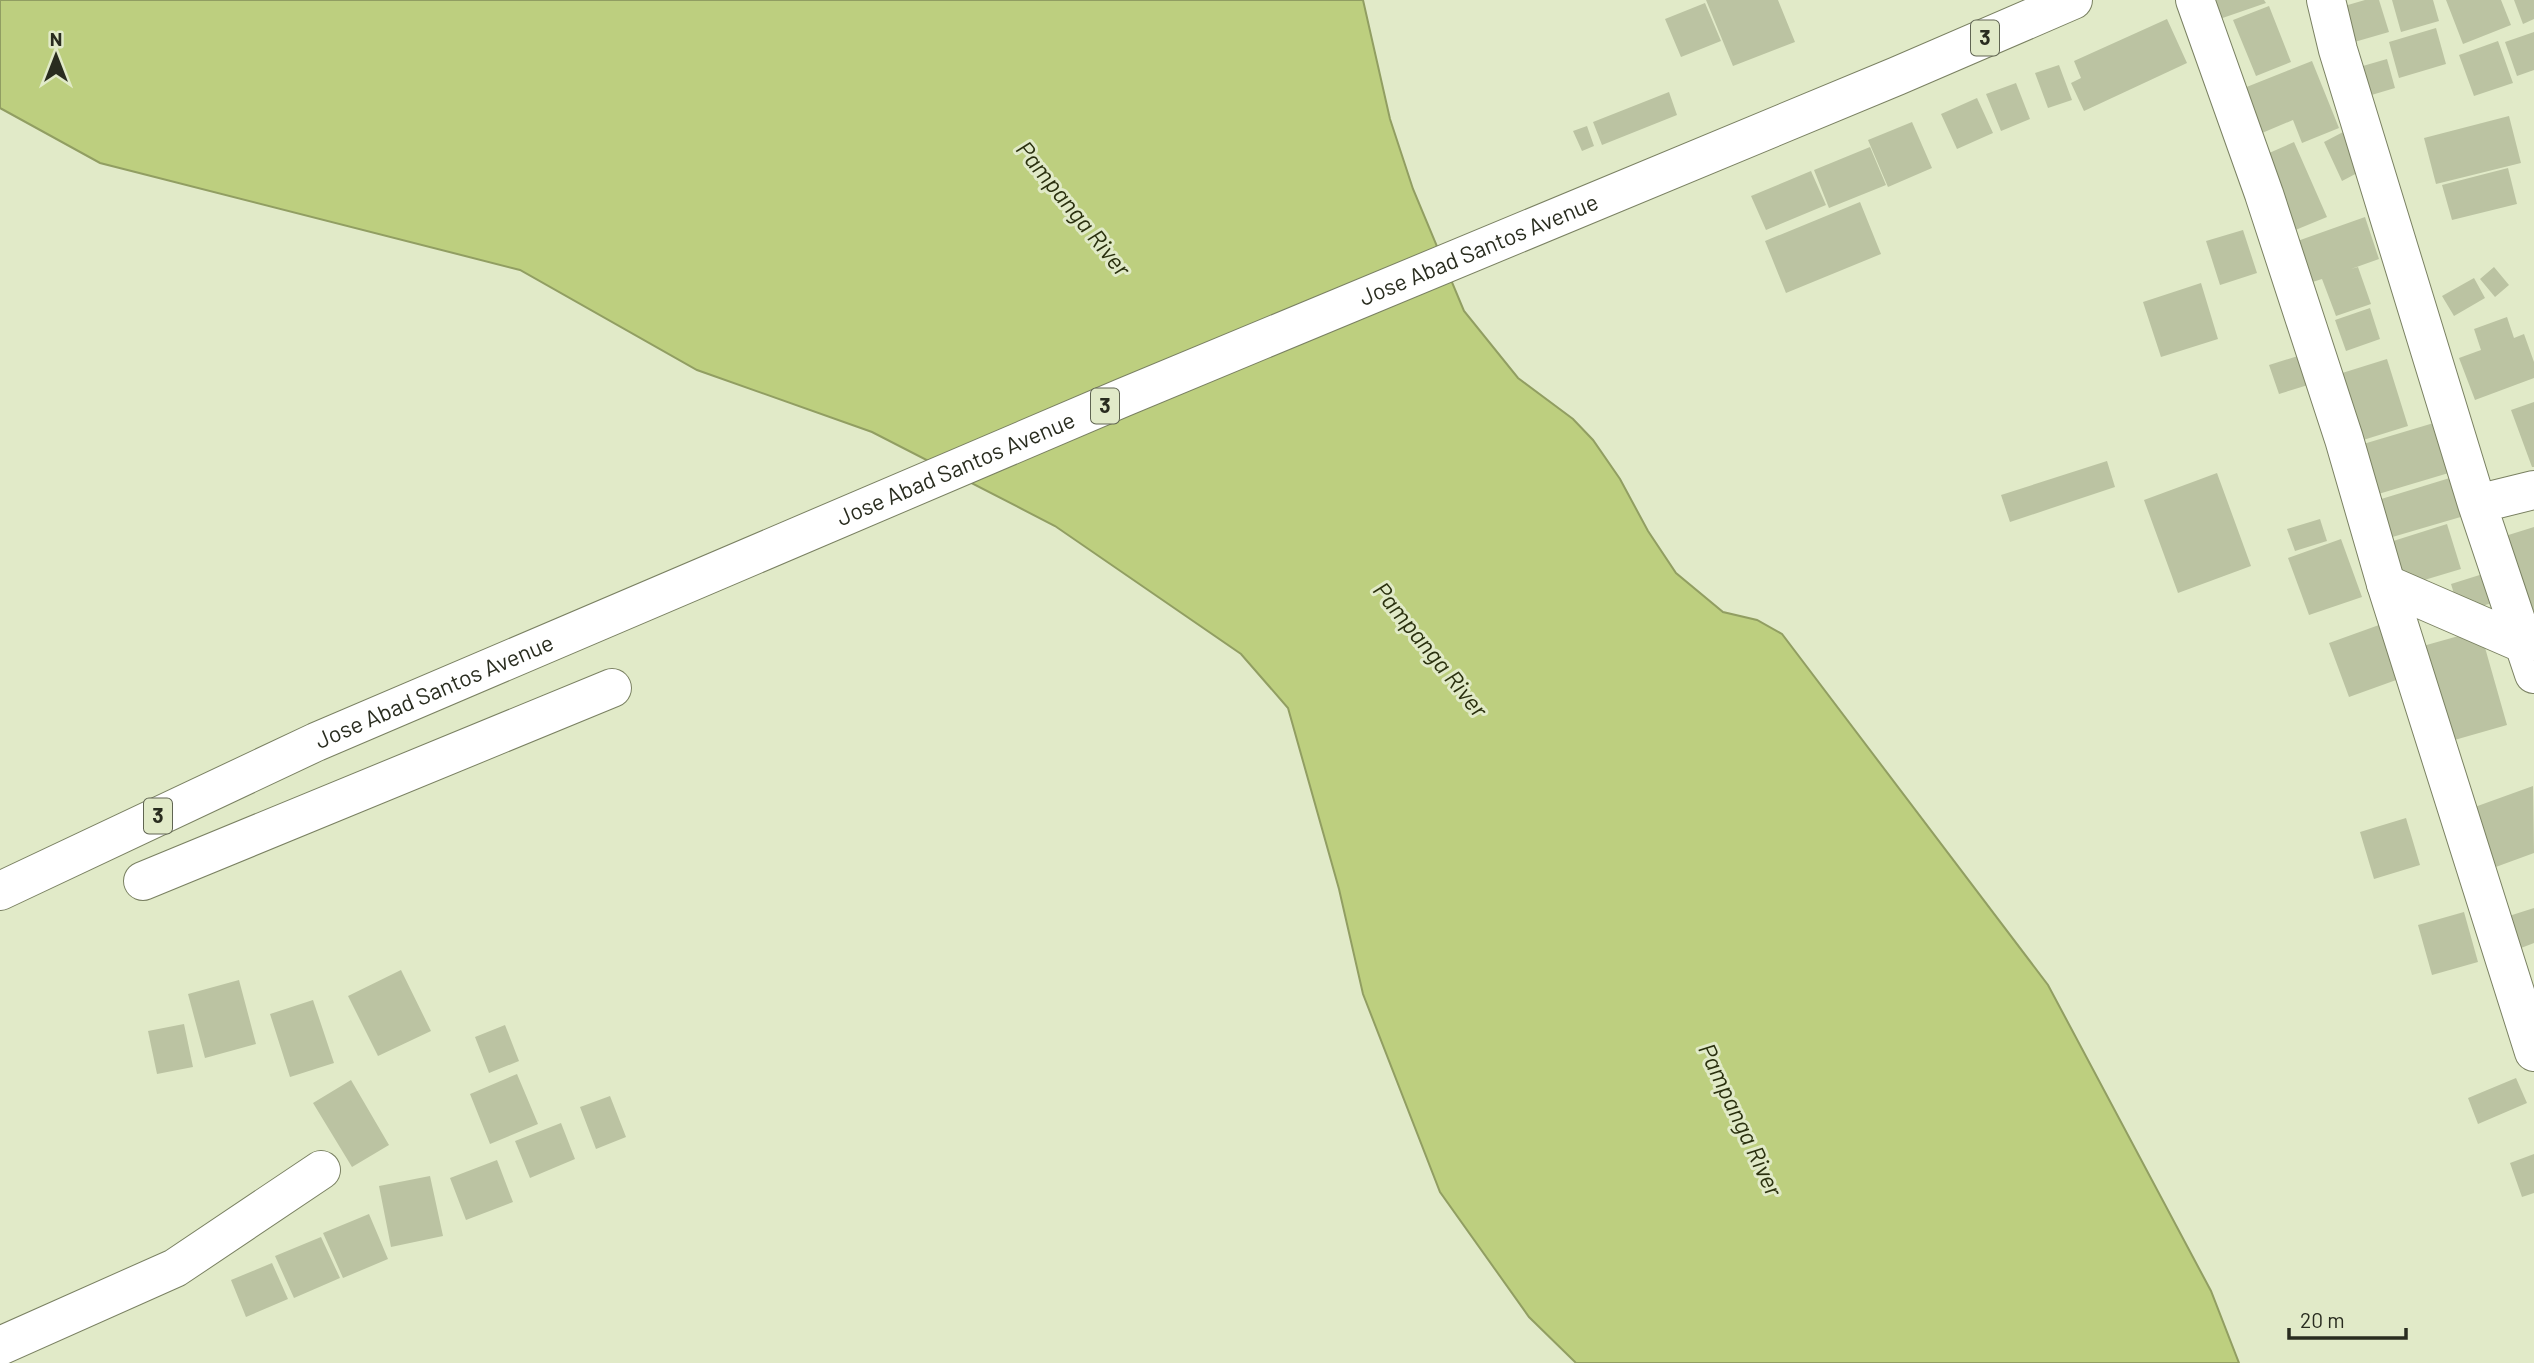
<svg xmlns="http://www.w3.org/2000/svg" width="2534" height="1363" viewBox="0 0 2534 1363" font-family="Barlow,sans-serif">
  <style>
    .water { fill: #bdcf7f; stroke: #919e62; stroke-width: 2 }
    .building { fill: #bbc3a2 }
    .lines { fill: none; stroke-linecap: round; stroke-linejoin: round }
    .minor-casing { stroke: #7a8162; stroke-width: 40 }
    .tertiary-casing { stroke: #7a8162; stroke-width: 40 }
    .trunk-casing { stroke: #7a8162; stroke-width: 40 }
    .minor { stroke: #fff; stroke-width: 38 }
    .tertiary { stroke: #fff; stroke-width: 38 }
    .trunk { stroke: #fff; stroke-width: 38 }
    .labels { text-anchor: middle; stroke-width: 6; stroke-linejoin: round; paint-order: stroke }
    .shield { fill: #e1eac8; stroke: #606552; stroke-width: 2 }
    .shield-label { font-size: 21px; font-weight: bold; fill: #292c1f }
    .street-label { font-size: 23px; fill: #292c1f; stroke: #e1eac8 }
    .water-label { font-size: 24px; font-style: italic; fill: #2a300e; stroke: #e1eac8 }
  </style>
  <rect width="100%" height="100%" fill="#e1eac8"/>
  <!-- water -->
  <path class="water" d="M0 0H1363L1390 119 1413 189 1464 311 1518 378 1573 419 1593 440 1620 479 1648 531 1676 573 1723 612 1757 620 1782 634 2048 985 2211 1291 2239 1363H1576L1529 1317 1440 1192 1363 994 1339 889 1288 708 1241 654 1055 526 872 432 697 370 520 270 100 163 0 108Z"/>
  <!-- building -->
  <path class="building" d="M1706 0H1778L1795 42 1733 66Z
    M2199 0H2264L2266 3 2208 23Z
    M2365 0H2379L2389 32 2344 45 2334 9Z
    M2392 0H2433L2439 21 2401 32Z
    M2446 0H2501L2511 25 2463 44Z
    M2514 0H2534V19L2523 24Z
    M1705 3 1721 41 1681 57 1665 19Z
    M2269 6 2291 62 2256 76 2233 20Z
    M2167 19 2187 63 2084 111 2071 83 2081 78 2074 61Z
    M2436 28 2446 64 2399 78 2389 42Z
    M2534 32V70L2517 76 2505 42Z
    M2498 41 2513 83 2474 96 2459 55Z
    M2387 59 2395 88 2358 99 2349 70Z
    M2312 61 2339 128 2302 143 2293 120 2262 133 2244 88Z
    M2059 65 2072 100 2048 108 2035 73Z
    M2016 83 2030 119 2001 131 1986 94Z
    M1669 92 1677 115 1602 145 1593 122Z
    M1977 98 1993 133 1957 149 1941 114Z
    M2509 116 2521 163 2436 184 2424 138Z
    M1912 122 1932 168 1888 187 1868 140Z
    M1587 126 1594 146 1582 151 1573 131Z
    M2345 131 2363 170 2342 181 2324 142Z
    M2294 142 2327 217 2293 231 2260 157Z
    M1870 147 1886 185 1829 208 1814 170Z
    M2508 168 2517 204 2452 220 2442 185Z
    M1811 171 1826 205 1766 230 1751 196Z
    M1860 202 1881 254 1786 293 1765 241Z
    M2365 217 2379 259 2351 269 2358 267 2371 304 2336 316 2322 279 2303 285 2289 244Z
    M2243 230 2257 273 2220 285 2206 241Z
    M2494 267 2509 285 2495 297 2480 279Z
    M2474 278 2485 298 2454 316 2442 296Z
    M2201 283 2218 339 2161 357 2143 302Z
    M2370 308 2380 339 2346 351 2335 320Z
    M2507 317 2514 338 2524 334 2534 362V378L2475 400 2459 358 2481 350 2474 329Z
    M2298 356 2308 385 2279 394 2269 365Z
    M2387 359 2408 426 2360 441 2339 374Z
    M2534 402V467H2532L2511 410Z
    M2437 422 2452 472 2375 495 2360 445Z
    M2107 461 2115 487 2010 522 2001 495Z
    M2217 473 2251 566 2178 593 2144 500Z
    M2453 477 2464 516 2389 538 2378 500Z
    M2320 519 2327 541 2295 551 2287 529Z
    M2447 524 2461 569 2401 587 2387 543Z
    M2534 527V610L2526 612 2502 537Z
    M2341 539 2362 597 2309 615 2288 558Z
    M2486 573 2495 602 2460 613 2451 584Z
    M2379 625 2399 679 2349 697 2329 643Z
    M2480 630 2507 725 2451 741 2423 646Z
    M2533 786 2534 853 2493 868 2472 808Z
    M2406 818 2420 865 2374 879 2360 832Z
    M2534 908V943L2521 948 2509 916Z
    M2464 912 2478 962 2432 975 2418 925Z
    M401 970 431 1031 378 1056 348 996Z
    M239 980 256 1044 205 1058 188 994Z
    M313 1000 334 1063 290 1077 270 1014Z
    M184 1024 193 1067 157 1074 148 1031Z
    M505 1025 519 1061 489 1073 475 1037Z
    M517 1074 538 1124 490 1144 470 1094Z
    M2516 1078 2527 1103 2478 1124 2468 1098Z
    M351 1080 389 1145 352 1167 313 1103Z
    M610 1096 626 1137 596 1149 580 1107Z
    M561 1123 575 1159 530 1178 515 1141Z
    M2534 1154V1193L2522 1197 2510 1163Z
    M497 1160 513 1202 466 1220 450 1178Z
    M430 1176 443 1236 391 1247 379 1186Z
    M369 1214 388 1259 343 1278 323 1233Z
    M321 1237 340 1278 294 1298 275 1256Z
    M272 1263 288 1299 246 1317 231 1280Z"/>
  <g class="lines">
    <defs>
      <path id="minor" d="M2326 0 2338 50 2477 504 2534 674
        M2477 504 2534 490
        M2386 584 2524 644
        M0 1346 175 1268 321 1170"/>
      <path id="tertiary" d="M2195 0 2264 194 2344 439 2386 584 2534 1052"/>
      <g id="trunk">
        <path d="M143 881 612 688"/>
        <path id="s1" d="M0 891 316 742 1122 398 1897 76 2073 0"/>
      </g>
    </defs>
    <!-- minor casing -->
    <use href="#minor" class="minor-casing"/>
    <!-- tertiary casing -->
    <use href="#tertiary" class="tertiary-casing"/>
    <!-- trunk casing -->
    <use href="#trunk" class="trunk-casing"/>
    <!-- minor -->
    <use href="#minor" class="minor"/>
    <!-- tertiary -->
    <use href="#tertiary" class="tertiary"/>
    <!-- trunk -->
    <use href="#trunk" class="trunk"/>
  </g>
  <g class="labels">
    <!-- shield labels -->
    <g class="shield">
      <rect x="1971" y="20.5" width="28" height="35" rx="5"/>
      <rect x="1091" y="388.5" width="28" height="35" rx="5"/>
      <rect x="144" y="798.5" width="28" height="35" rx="5"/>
    </g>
    <g class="shield-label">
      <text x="1985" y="45">3</text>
      <text x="1105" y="413">3</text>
      <text x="158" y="823">3</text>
    </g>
    <!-- street labels -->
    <g class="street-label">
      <text dy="8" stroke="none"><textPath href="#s1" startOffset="1612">Jose Abad Santos Avenue</textPath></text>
      <text dy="8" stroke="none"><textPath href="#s1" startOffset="1045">Jose Abad Santos Avenue</textPath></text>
      <text dy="8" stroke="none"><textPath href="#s1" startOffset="478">Jose Abad Santos Avenue</textPath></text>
    </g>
    <!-- water labels -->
    <g class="water-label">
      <text transform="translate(1073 209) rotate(51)" y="8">Pampanga River</text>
      <text transform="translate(1430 650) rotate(51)" y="8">Pampanga River</text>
      <text transform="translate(1740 1120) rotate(65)" y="8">Pampanga River</text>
    </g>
  </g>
  <!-- north arrow -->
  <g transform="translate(56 56)" stroke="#e1eac8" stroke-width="5" paint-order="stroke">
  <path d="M0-5L12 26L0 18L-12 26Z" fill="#292c1f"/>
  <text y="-10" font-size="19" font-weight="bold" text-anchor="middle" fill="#292c1f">N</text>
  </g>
  <!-- scale -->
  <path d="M2289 1328v10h117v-10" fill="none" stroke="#292c1f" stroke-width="3.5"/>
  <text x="2300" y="1328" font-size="21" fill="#292c1f" stroke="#e1eac8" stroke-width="5" paint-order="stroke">20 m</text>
</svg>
